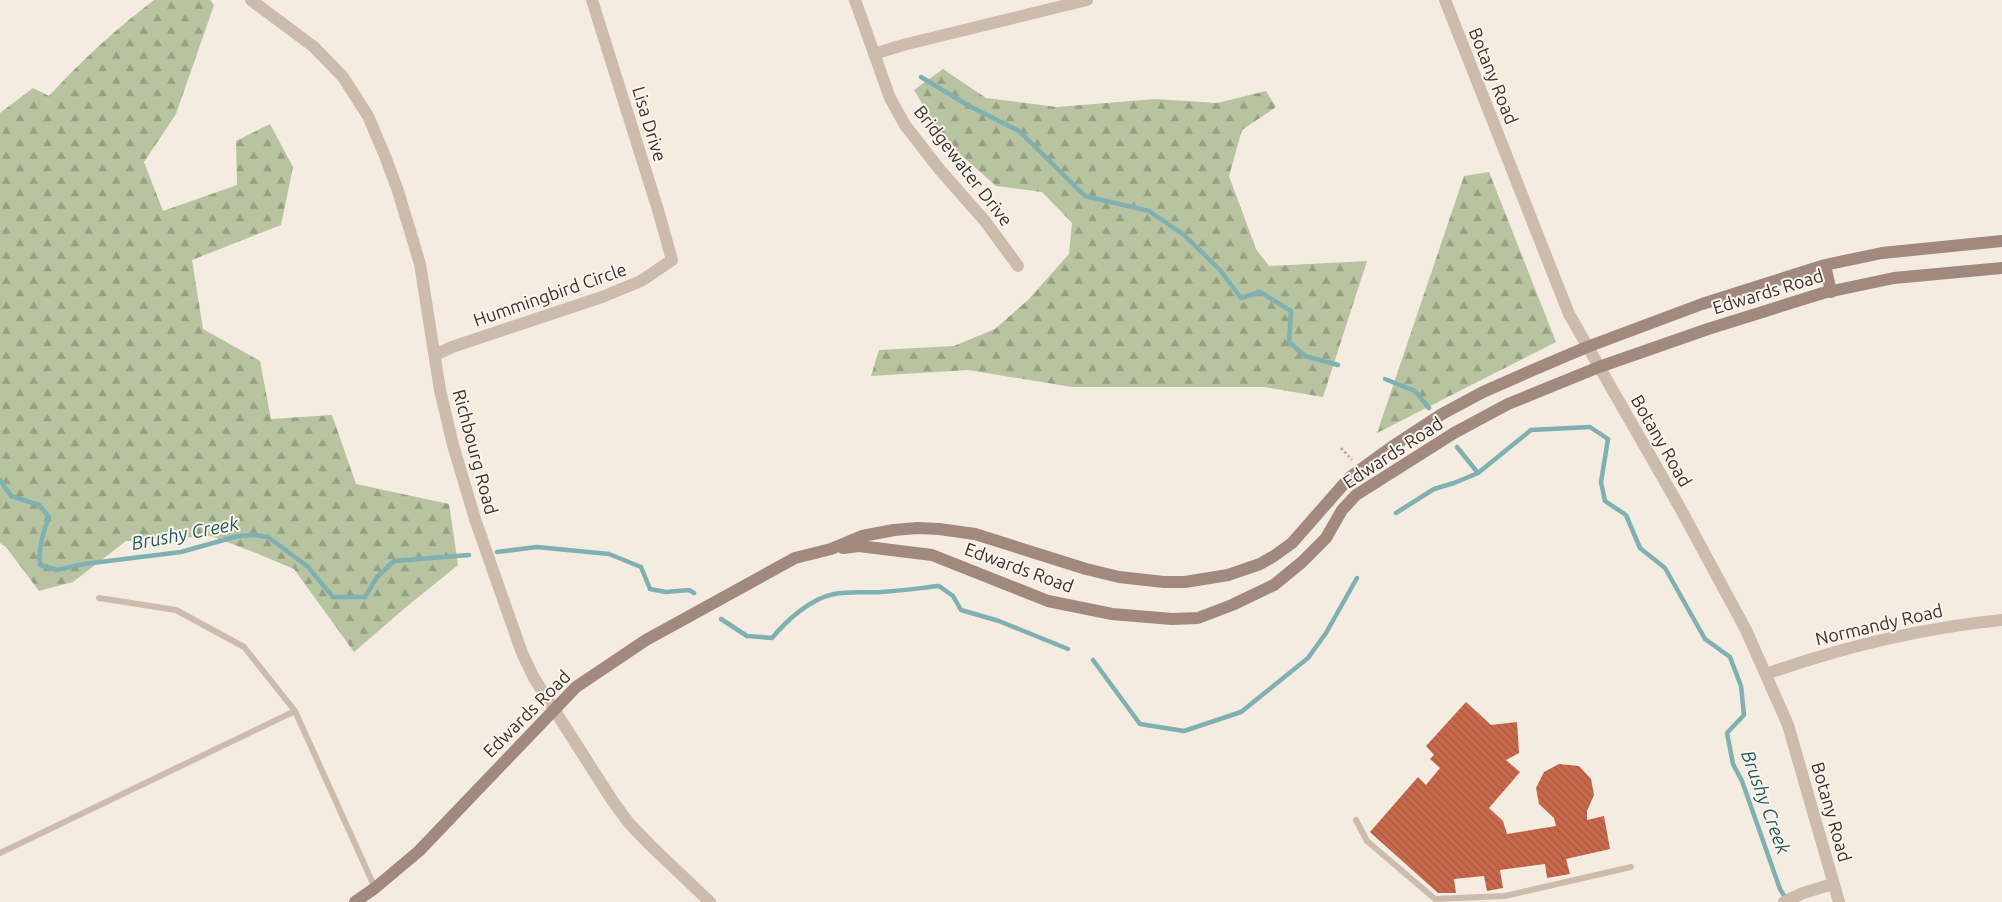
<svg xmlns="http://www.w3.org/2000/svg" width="2002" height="902" viewBox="0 0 2002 902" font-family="Ubuntu,sans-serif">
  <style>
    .forest { fill: url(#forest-firs) }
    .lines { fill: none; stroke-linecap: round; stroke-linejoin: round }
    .stream { stroke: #7fb0b2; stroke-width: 4.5 }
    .building { fill: url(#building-back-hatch) }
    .path { stroke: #b9a596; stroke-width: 2.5; stroke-dasharray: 2.5 2.5; stroke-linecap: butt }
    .lane { stroke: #cdbbac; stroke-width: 6 }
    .street { stroke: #cdbbac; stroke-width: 12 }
    .secondary { stroke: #a18a7d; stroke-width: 12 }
    .labels { text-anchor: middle; stroke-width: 4; stroke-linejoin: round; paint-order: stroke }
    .street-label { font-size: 18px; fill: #3b302b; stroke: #fbf5ee }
    .water-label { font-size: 19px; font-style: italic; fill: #1f5a5e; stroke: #fbf5ee }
  </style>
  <defs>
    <pattern id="forest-firs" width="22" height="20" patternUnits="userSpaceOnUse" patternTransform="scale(1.25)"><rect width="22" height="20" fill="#b8c4a0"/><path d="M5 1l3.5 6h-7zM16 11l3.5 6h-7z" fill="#97a083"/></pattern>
    <pattern id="building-back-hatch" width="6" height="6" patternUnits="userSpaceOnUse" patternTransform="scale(1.25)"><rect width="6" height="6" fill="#c8694b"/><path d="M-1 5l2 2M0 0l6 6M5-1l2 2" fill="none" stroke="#a4573f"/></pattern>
  </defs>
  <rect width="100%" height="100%" fill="#f4ebe1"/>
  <!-- forest -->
  <path class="forest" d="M154 0H210L214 5 176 114 144 162 163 211 237 185 236 141 270 124 293 167 281 225 192 260 203 329 260 361 271 419 332 415 356 484 449 504 458 565 405 608 354 652 294 569 256 553 211 536 126 541 73 582 39 591 6 547 0 543V113L33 88 49 96C82 60 115 30 154 0Z
    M943 69 986 98 1057 107 1155 99 1217 103 1266 91 1276 107 1242 130 1229 176 1256 249 1269 266 1367 261 1323 397 1264 387H1072L968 370 871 376 879 350 954 346 995 329 1029 299 1069 254 1072 223 1042 192 996 186 944 140 914 90Z
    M1489 172 1556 342 1377 433 1464 176Z"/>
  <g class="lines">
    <!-- stream -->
    <path class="stream" d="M921 77 969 106 1019 131 1085 196 1149 211 1184 235 1220 270 1241 298 1260 292 1291 311 1289 342 1305 356 1338 365
      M1385 379 1415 391 1429 408
      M1457 447 1478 473
      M0 480 11 496 39 505 49 517C43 532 38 549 40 565L57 570 84 564 181 552 238 536 255 535 268 537 307 566 333 597H365L377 577 394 561 469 555
      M1396 513 1434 489 1454 483 1478 473 1531 430 1590 427 1608 439 1601 482 1605 501 1626 515 1640 548 1665 568 1705 639 1730 657 1741 686 1744 715 1727 733 1733 764 1742 781 1780 889 1786 899
      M497 552 537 547 609 554 641 567 650 589 666 592 689 590 694 593
      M721 619 747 636 772 638C787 620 810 599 834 594 849 591 866 593 881 592 900 591 920 588 939 586L953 596 961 610 999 621 1068 649
      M1093 660 1140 724 1184 731 1241 712 1308 658 1326 633 1357 578"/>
  </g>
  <!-- building -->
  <path class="building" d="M1466 702 1491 725 1517 722 1519 753 1506 760 1520 772 1489 808 1503 821 1507 834 1556 826 1554 818 1539 804 1536 788 1544 772 1559 764 1579 766 1591 779 1594 795 1587 811V820L1604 816 1610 849 1566 859 1570 874 1547 878 1545 864 1500 870 1503 888 1487 891 1484 876 1454 879 1456 893H1438L1370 832 1418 777 1426 785 1440 768 1430 759 1434 755 1426 746Z"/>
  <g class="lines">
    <!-- path -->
    <path class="path" d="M1341 448 1352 460"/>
    <!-- lane -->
    <path class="lane" d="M99 598 176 610 244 647 295 711 375 888
      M1356 820 1367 841 1435 899 1505 896 1631 867
      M0 853 295 711"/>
    <!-- street -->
    <path class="street" d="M251 0 314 47 343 77 368 116 385 156 398 191 420 264 440 390 453 445 475 519 522 653 534 678 612 800 628 822 650 845 710 902
      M855 0 890 98 905 125 940 170 985 221 1018 266
      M1445 0 1569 314 1679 506 1746 630 1788 725 1839 902
      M874 54 903 45 1087 0
      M435 355 452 347 602 297 641 281 672 260 658 210 592 0
      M1766 674C1843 647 1921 628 2002 620
      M1784 902 1803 893 1833 884"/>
    <!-- secondary -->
    <path class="secondary" d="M1825 265 1831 292
      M843 548 859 546 932 555 1048 601 1112 614 1172 619 1198 618 1232 605 1274 585 1302 562 1326 538 1342 510 1356 495 1454 433 1508 404 1599 367 1708 329 1823 293 1894 278 2002 268
      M355 902 375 888 419 851 576 687 646 640 795 558 831 549 862 536 894 530 917 528 939 529 975 534 1086 569 1119 577 1164 582H1185L1228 575 1260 564 1274 556 1292 543 1350 477 1393 446 1442 414 1483 392 1533 370 1587 347 1702 304 1825 265 1882 253 2002 241"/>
  </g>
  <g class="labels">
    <!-- street labels -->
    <g class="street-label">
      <text transform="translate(1493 76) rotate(68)" y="6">Botany Road</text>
      <text transform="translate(649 124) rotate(73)" y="6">Lisa Drive</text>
      <text transform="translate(963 166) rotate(52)" y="6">Bridgewater Drive</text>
      <text transform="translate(1768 292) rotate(-17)" y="6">Edwards Road</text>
      <text transform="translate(550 295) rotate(-19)" y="6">Hummingbird Circle</text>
      <text transform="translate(1661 441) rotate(60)" y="6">Botany Road</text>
      <text transform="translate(475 452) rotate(75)" y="6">Richbourg Road</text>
      <text transform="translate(1393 453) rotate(-33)" y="6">Edwards Road</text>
      <text transform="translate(1019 568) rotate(20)" y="6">Edwards Road</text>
      <text transform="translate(1879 625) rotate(-13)" y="6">Normandy Road</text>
      <text transform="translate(527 714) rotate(-45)" y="6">Edwards Road</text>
      <text transform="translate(1831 812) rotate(74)" y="6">Botany Road</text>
    </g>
    <!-- water labels -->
    <g class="water-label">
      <text transform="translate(185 533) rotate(-11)" y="7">Brushy Creek</text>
      <text transform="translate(1766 802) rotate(70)" y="7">Brushy Creek</text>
    </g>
  </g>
</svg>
